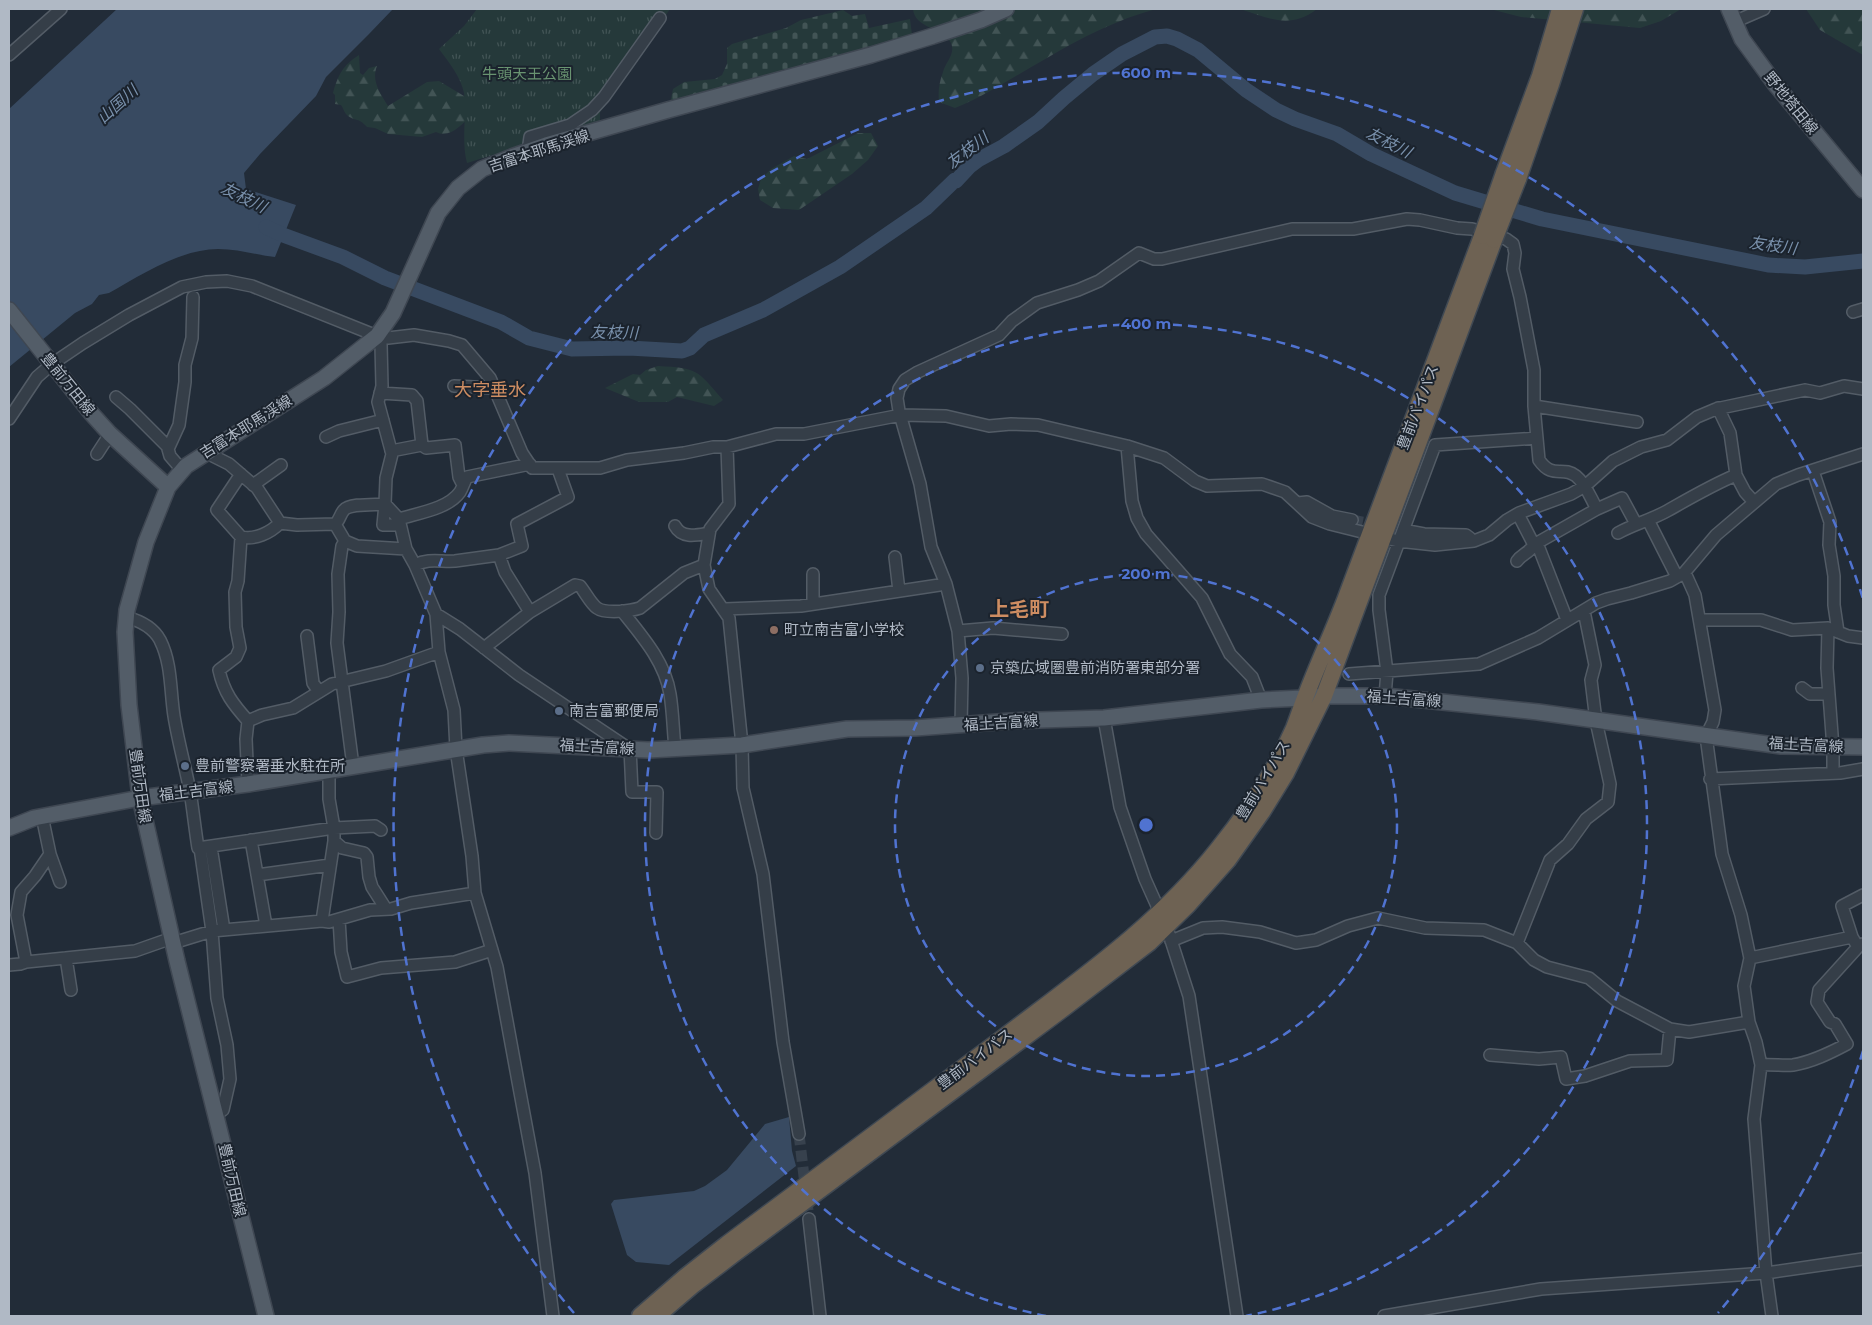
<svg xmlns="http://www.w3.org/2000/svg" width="1872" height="1325" viewBox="0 0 1872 1325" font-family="Montserrat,'Noto Sans JP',sans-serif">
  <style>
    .forest { fill: url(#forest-firs) }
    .cemetery { fill: url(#cemetery-stones) }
    .park { fill: url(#park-tufts) }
    .water { fill: #384a61 }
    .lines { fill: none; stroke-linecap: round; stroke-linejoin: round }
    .river { stroke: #384a61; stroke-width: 15 }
    .minor-tunnel { stroke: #37414d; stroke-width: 11; stroke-dasharray: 11 5.5; stroke-linecap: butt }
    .minor-casing { stroke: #535c66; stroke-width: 14 }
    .major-casing { stroke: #3f4752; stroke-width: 18 }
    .highway-casing { stroke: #404953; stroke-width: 19 }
    .minor { stroke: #353e48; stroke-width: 11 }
    .major { stroke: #535d68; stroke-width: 15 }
    .highway { stroke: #6e6253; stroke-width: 16 }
    .highway-bridge-casing { stroke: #404953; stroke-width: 19; stroke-linecap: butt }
    .highway-bridge { stroke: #6e6253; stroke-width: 16 }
    .ring { fill: none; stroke: #5073d1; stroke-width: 2.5; stroke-dasharray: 9 6 }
    .education-dot { fill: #8d6e63; stroke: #1b232d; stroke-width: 2 }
    .service-dot { fill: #5c6f8a; stroke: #1b232d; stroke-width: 2 }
    .labels { text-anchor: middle; stroke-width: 4; stroke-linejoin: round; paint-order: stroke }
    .park-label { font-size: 15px; fill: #699471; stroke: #1b232d }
    .street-label { font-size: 15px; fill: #b0b9c5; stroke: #1b232d }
    .poi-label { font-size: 15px; fill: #b0b9c5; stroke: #1b232d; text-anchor: start }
    .water-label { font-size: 16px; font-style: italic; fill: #7990ab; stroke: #1b232d }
    .quarter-label { font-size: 18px; fill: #ce8d62; stroke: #1b232d }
    .district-label { font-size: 20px; font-weight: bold; fill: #ce8d62; stroke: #1b232d }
    .centre { fill: #5073d1; stroke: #1b232d; stroke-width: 2.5 }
    .ring-label { font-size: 15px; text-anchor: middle; font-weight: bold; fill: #5073d1; stroke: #1b232d; stroke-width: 4; stroke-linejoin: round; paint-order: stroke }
  </style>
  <defs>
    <pattern id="forest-firs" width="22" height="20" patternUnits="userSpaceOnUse" patternTransform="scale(1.25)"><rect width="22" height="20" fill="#25393a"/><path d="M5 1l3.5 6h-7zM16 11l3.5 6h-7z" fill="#425455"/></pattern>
    <pattern id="cemetery-stones" width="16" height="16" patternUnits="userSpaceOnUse" patternTransform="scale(1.25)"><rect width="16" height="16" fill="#25393a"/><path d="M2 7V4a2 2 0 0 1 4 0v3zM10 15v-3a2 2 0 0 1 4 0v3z" fill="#425455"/></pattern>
    <pattern id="park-tufts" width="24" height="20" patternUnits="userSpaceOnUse" patternTransform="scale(1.25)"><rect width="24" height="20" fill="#25393a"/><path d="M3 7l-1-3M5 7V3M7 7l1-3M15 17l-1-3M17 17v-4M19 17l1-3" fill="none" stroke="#425455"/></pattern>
  </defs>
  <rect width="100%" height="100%" fill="#222c38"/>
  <!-- forest -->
  <path class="forest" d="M913 9H1156C1118 19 1081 38 1047 58 1016 75 988 95 955 108L939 102C938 91 939 83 943 72 945 63 956 54 951 43 943 27 915 29 913 9Z
    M1240 9H1317C1290 30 1268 18 1240 9Z
    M1490 9H1681L1661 21 1640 28 1521 17Z
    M1806 9H1863V55L1820 30Z
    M359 55 360 73 363 75 369 68 377 66C371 81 380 93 388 106L427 82 439 81 469 99 471 116C462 124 450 139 436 132L422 137 388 134 375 128 367 127C358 117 357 122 348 116 344 113 344 109 341 105L335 104V95L333 93C338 75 343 65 359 55Z
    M858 133H871L878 146 868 160 852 174 799 210 773 208 760 200 758 189 761 179 771 169 794 156 807 159Z
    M658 366C698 368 697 370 723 400L714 406 677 397 668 402H639L605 388 633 374 640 375 646 370Z"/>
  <!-- cemetery -->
  <path class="cemetery" d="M843 10 852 16 865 14 869 28 910 19 912 35 670 103 673 89 684 82 715 79 722 75 727 64V48L732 44 786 28 801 20Z"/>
  <!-- park -->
  <path class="park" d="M477 9H670L600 112V121L467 163C461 140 467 116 464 93 461 77 448 61 439 49L464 26Z"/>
  <!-- water -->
  <path class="water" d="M117 9H393L369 34 326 77 316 96 260 154 244 173 246 189 296 205 275 257C256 255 238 249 218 249 181 249 141 275 109 293L99 295 92 304 75 313 9 367V109Z
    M789 1117 792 1151 796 1166 669 1265 636 1262 627 1255 611 1204 614 1200 694 1191 705 1186 727 1170 765 1124Z"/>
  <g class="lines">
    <!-- river -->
    <path class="river" d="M266 227 283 235 343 257 385 278 501 322 529 338 572 349 629 348 682 351 690 348 704 335 763 310 840 267 926 208 955 180 956 181 970 166 978 160 1004 146 1038 122 1064 98 1093 74 1122 54 1155 37 1167 36 1177 39 1198 50 1246 90 1276 110 1295 119 1337 134 1371 154 1455 193 1542 219 1768 265 1805 267 1863 261"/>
    <!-- minor-tunnel -->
    <path class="minor-tunnel" d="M1352 520 1408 531
      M799 1134 809 1219"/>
    <defs>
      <path id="minor" d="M1734 22 1764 9
        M9 55 61 9
        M528 151 530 137 570 125 592 110 604 97 660 18
        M1853 312 1863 309
        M377 336 381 344 382 386 378 402 392 454 386 478 385 504 399 519 406 549 415 565 436 614 439 652 454 710 456 749 472 856 475 893 497 967 519 1087 535 1173 553 1316
        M454 386 494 388
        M380 393 412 395 417 401 422 445
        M116 397 130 409 168 447
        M1534 406 1539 460C1553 480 1562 465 1576 476 1586 484 1591 499 1597 509L1622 498 1636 524
        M1718 408 1730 433 1736 475 1745 492 1754 502
        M9 419 37 377 52 364 83 343 129 315 182 287 206 282 227 281 252 286 377 336 388 338 414 335 449 341 462 345 490 378 522 453 532 468H600L627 460 684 453 713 447H727L776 434H804L901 415 946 416 989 426 1011 424 1038 425 1127 446 1164 458 1195 481 1207 486 1262 484 1285 492 1312 517 1330 524 1398 541 1435 545 1474 541 1489 535 1507 520 1519 513 1571 494 1585 486 1613 461 1641 447 1667 440 1697 417 1716 409 1805 390 1820 393 1844 386 1863 389
        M326 437 339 431 383 420
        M1127 446 1132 501 1137 518 1146 534 1202 598 1230 654 1252 677 1261 700
        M727 447 729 504 710 529 704 565 709 589 729 618 742 745 743 788 763 874 783 1042 799 1134
        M208 451 213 456 229 464 257 488 280 523 297 525 335 524 345 541 357 546 406 549
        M391 451 422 445 426 448 455 445 459 477 463 485
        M97 454 110 434
        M182 470 170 456 168 449 179 425 185 382V365L192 338 193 297
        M1813 471 1830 522 1829 545 1834 576V605L1838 632
        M241 474 217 510 241 537 238 581 235 592 236 627 240 648 236 657 219 670C224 693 233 704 248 721L246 739 248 784
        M253 485 281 465
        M1298 503 1307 502 1332 516 1352 520
        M1518 514 1534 545 1537 543
        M399 519C418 513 448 509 460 492 463 487 464 482 467 477L530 464
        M1648 520 1677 577
        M335 524C340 520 340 514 344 510 350 503 376 505 385 504L383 525H400
        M675 526C682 539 697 535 709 533
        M1408 531 1424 534 1466 535 1470 538
        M1618 533C1634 524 1651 520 1667 511 1690 498 1712 485 1736 475
        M241 537C255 540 270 533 280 523
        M345 541 342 546 338 574 339 612 337 643 353 766
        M499 555 522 546 517 524 568 497 558 469
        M895 557 899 591
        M1517 561C1522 554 1529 553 1534 545
        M415 565C429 558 440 562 455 561 469 559 484 557 499 555L505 572 530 612
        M813 574V603
        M1686 575 1695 595 1715 710 1713 722 1706 736 1722 854 1741 915 1750 958 1744 986 1749 1022 1756 1042 1761 1065 1754 1119 1766 1273 1772 1316
        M725 609 801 606 946 584
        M622 611C642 636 665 662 670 694 673 712 673 730 675 748
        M436 614 460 629 519 675 628 748
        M126 617C141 621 153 627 160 640 172 664 170 690 174 716 178 741 185 766 190 791 193 810 195 829 198 848L334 828 375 826 381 830
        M1567 620 1537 543 1597 509
        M1700 620H1761L1792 630 1828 628 1848 636 1863 638
        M1828 628 1827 668 1833 748V773
        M958 631 993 628 1062 634
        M307 636 313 683 319 692
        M484 648 530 612 575 585 580 586C585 592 591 604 597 608 605 614 631 611 640 608L684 573 704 565
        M1349 674 1479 664 1538 638 1596 603 1607 599 1631 593 1670 581 1684 573 1716 535 1776 484 1798 475 1863 454
        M1802 688 1810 694H1829
        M1385 696 1387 672 1379 610V595L1435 445 1537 438
        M1104 718 1120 807 1145 879 1162 917
        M248 721 262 715 293 708 332 684 386 671 439 652
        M961 726 962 678 958 631 946 584 931 547 920 484 899 411 897 398 899 389 905 380 918 372 999 335 1012 321 1037 303 1078 290 1099 281 1139 253 1154 259H1162L1292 229H1353L1407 219 1420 220 1457 228 1472 229 1506 239 1513 244 1515 253 1513 269 1520 297 1534 370V406L1637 422
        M630 748 632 792H657L656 833
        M1710 779 1840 773 1863 769
        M42 816 50 854 35 876 21 892 17 915 26 962 135 951 172 938
        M251 840 266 926
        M334 841 342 848 364 853 367 857 369 877 372 887 386 909
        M211 847 224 930
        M200 848 212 931 217 998 227 1045 230 1079 223 1110 216 1113
        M50 854 60 882
        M257 875 330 865
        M339 919 341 952 347 977 381 968 455 962 492 950
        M322 921 334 841V828L329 799V771
        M1169 934 1189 996 1237 1316
        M1852 937 1842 906 1863 895
        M1171 941 1203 928 1222 927 1260 932 1296 943 1316 940 1348 926 1378 918 1425 928 1484 930 1517 943 1534 960 1547 967 1589 978 1617 1001 1670 1029 1689 1032 1749 1022
        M173 943 212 931 322 921 329 922 370 910 391 909 411 903 475 893
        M1517 943 1550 860 1568 844 1586 819 1608 802 1610 784 1596 721 1591 680 1595 665 1584 611
        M66 958 71 990
        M1750 958 1852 937 1858 947 1863 944
        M9 965 20 964 26 962
        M1490 1055 1539 1059 1561 1057 1566 1079 1585 1076 1630 1061 1667 1060 1670 1029
        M1761 1065C1771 1064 1784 1066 1793 1065 1812 1062 1830 1053 1847 1044L1835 1024 1830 1022 1817 1002 1819 990 1858 947
        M809 1219 820 1316
        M1384 1316 1541 1289 1766 1273 1863 1259"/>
      <path id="major" d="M1729 9 1742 39 1775 84 1863 190
        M9 310 91 413 110 434 168 487
        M9 828 34 818 140 798 248 784 483 745 509 743 648 750 742 745 847 729 915 728 1011 721 1104 718 1261 700 1304 698 1324 696H1385L1538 712 1781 746 1863 747
        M266 1316 177 961 140 798 129 705 125 632 127 610 146 542 168 487 186 466 324 378 377 336 393 313 438 213 458 188 482 169 514 156 546 145 668 110 871 55 933 36 981 20 1006 9"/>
      <path id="highway" d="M1504 173 1540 76 1560 9
        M1518 179 1551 84 1575 9
        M640 1316 685 1277 727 1244C819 1175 912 1106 1004 1037 1080 979 1159 924 1218 849 1247 813 1275 771 1294 728 1298 718 1301 708 1305 698 1318 663 1334 630 1347 595L1482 236
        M657 1316 692 1286 734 1254 1060 1011 1149 943 1188 905 1228 860 1262 812 1286 773 1324 696 1494 240"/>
    </defs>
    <!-- minor casing -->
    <use href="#minor" class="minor-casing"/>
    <!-- major casing -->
    <use href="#major" class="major-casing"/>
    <!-- highway casing -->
    <use href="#highway" class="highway-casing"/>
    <!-- minor -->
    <use href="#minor" class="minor"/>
    <!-- major -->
    <use href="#major" class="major"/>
    <!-- highway -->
    <use href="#highway" class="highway"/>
    <defs>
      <path id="highway-bridge" d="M1482 236 1504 173
        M1494 240 1518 179"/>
    </defs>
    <!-- highway-bridge casing -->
    <use href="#highway-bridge" class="highway-bridge-casing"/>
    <!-- highway-bridge -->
    <use href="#highway-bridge" class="highway-bridge"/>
  </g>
  <!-- distance rings -->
  <g class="ring">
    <circle cx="1146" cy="825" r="251"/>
    <path d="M1046 1316A501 501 0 1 1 1246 1316"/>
    <path d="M1863 1051A752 752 0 0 1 1718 1313M574 1313A752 752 0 1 1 1863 599"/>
  </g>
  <!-- markers -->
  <circle class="education-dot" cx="774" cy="630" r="5"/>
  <g class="service-dot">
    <circle cx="980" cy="668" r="5"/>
    <circle cx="559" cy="711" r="5"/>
    <circle cx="185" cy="766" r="5"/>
  </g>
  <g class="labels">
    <!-- park labels -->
    <g class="park-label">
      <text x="527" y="79">牛頭天王公園</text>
    </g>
    <!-- street labels -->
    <g class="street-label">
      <text transform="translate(1791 103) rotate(51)" y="5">野地塔田線</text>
      <text transform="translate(539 151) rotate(-18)" y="5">吉富本耶馬渓線</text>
      <text transform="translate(68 384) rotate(51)" y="5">豊前万田線</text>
      <text transform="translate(1418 407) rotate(-69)" y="5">豊前バイパス</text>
      <text transform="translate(246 427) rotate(-32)" y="5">吉富本耶馬渓線</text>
      <text transform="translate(1404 699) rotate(4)" y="5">福土吉富線</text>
      <text transform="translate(1001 723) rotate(-4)" y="5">福土吉富線</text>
      <text transform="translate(1806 745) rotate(3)" y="5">福土吉富線</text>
      <text transform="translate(597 747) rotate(3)" y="5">福土吉富線</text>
      <text transform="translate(1263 780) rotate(-59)" y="5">豊前バイパス</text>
      <text transform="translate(140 786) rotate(82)" y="5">豊前万田線</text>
      <text transform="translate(196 791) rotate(-7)" y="5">福土吉富線</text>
      <text transform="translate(975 1059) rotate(-37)" y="5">豊前バイパス</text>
      <text transform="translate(232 1180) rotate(77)" y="5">豊前万田線</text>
    </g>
    <!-- poi labels -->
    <g class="poi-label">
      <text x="784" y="635">町立南吉富小学校</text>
      <text x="990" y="673">京築広域圏豊前消防署東部分署</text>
      <text x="569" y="716">南吉富郵便局</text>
      <text x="195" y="771">豊前警察署垂水駐在所</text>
    </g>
    <!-- water labels -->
    <g class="water-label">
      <text transform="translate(117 104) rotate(-42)" y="6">山国川</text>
      <text transform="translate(1389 142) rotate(27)" y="6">友枝川</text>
      <text transform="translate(967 150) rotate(-37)" y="6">友枝川</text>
      <text transform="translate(244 197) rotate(26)" y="6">友枝川</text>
      <text transform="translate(1773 245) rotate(8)" y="6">友枝川</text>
      <text transform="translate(614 332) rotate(1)" y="6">友枝川</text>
    </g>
    <!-- quarter labels -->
    <g class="quarter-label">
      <text x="490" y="396">大字垂水</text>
    </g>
    <!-- district labels -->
    <g class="district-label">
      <text x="1019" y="616">上毛町</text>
    </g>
  </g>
  <circle cx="1146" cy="825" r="8" class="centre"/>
  <g class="ring-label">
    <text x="1146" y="78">600 m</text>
    <text x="1146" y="329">400 m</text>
    <text x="1146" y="579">200 m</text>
  </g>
  <!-- border -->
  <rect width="1872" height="1325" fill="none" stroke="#b0b9c5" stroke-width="20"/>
</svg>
